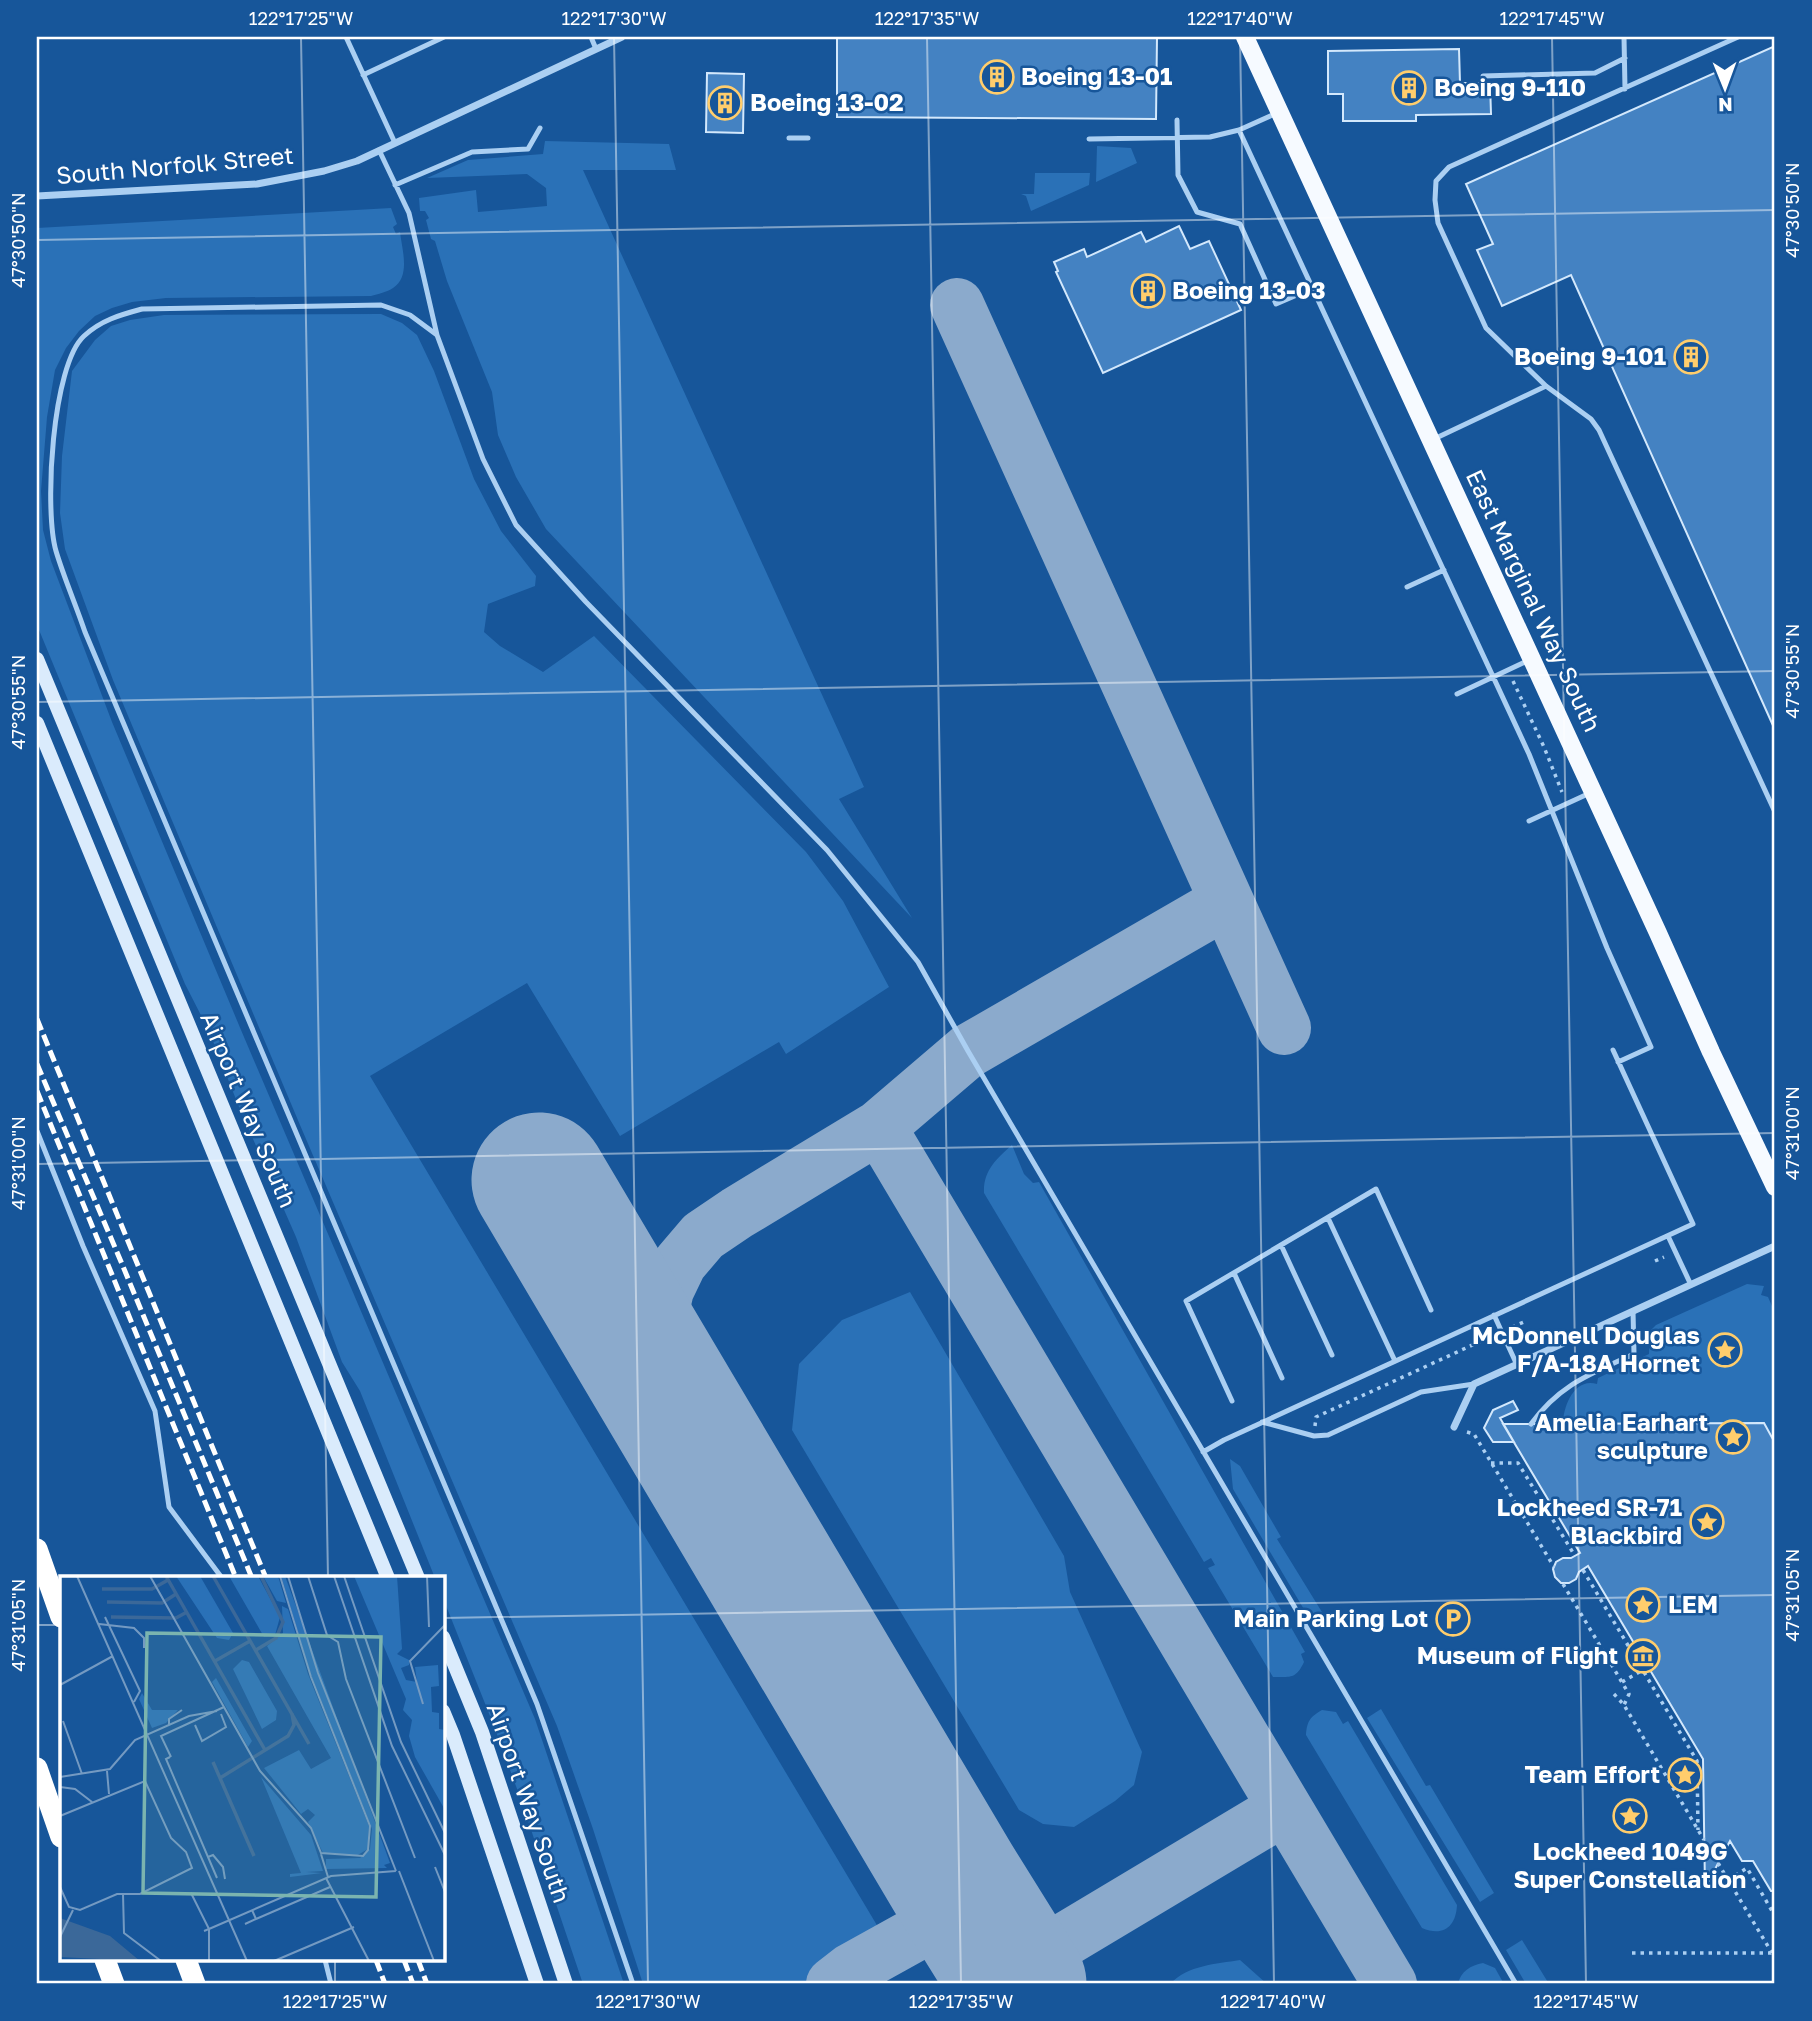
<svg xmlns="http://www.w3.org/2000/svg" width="1812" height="2021" viewBox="0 0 1812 2021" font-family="'Golos Text',sans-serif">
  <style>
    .green { fill: #2a71b7 }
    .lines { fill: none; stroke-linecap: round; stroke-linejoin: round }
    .taxiway { stroke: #8baacc; stroke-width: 54 }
    .runway { stroke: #8baacc; stroke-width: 135 }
    .building { fill: #4482c2; stroke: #d3e8fc; stroke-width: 2 }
    .path { stroke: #abcff2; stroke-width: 3.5; stroke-dasharray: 3.5 5; stroke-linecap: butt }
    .service { stroke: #abcff2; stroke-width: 5 }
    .minor { stroke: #abcff2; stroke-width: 7 }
    .secondary { stroke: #daebfc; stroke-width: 14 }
    .primary { stroke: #f6faff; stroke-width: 18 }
    .motorway { stroke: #fff; stroke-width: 21 }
    .rail { stroke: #fff; stroke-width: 5; stroke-dasharray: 12 5; stroke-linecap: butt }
    .ticks { fill: none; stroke: #fff; stroke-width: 2; stroke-opacity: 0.45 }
    .labels { text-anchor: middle; stroke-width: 5; stroke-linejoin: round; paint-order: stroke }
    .poi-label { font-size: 24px; font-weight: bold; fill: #fff; stroke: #17569a; text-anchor: end }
    .street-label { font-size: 24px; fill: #fff; stroke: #17569a }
    .inset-river { fill: none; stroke: #3b6899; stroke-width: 3.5 }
    .inset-road { fill: none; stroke: #749ac2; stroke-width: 2 }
    .view { fill: #7bb4af; fill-opacity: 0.15; stroke: #7bb4af; stroke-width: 3.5 }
    .inset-edge { fill: none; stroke: #fff; stroke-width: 3.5 }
    .neatline { fill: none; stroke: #fff; stroke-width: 2.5 }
    .ticks-label { font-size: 18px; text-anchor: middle; fill: #fff }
  </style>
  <rect width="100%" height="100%" fill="#17569a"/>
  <!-- green -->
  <path class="green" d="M545 141 669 144 676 170H583L864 787 839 799 912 918 546 529 516 477 498 435 492 392 447 281 435 241 431 239 426 220 429 218 425 211H420L419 198 476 190 478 212 547 206 546 188 527 174 427 178 468 160 543 154Z
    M1097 146 1131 148 1137 163 1096 182Z
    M1035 173H1090L1089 185 1031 211 1026 196 1021 194H1034Z
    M391 208 397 224 393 227 396 234 400 232C402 250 411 276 393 288 387 292 378 294 371 296L166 298 132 302 112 308 95 316 79 331 66 348 55 370 47 417 41 491 43 530 51 561 112 722 241 1030 535 1719 624 1984H583L520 1797 492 1721 443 1598V1578H435L360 1391 342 1362 296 1237 239 1107 209 1031 185 984 37 625V228Z
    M381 314 402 323 417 335 434 371 474 479 501 531 536 576 535 586 488 604 484 632 500 646 543 672 594 636 806 852 843 901 889 987 786 1054 779 1042 620 1136 527 983 370 1076 881 1932 826 1964 804 1984H643L593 1829 557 1726 300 1125 113 680 65 549 60 513 62 456 72 371 95 340 111 326 130 320 164 315Z
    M1012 1145 1024 1174 1033 1183 1039 1182 1305 1652 1301 1654 1304 1662C1296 1679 1291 1677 1273 1677L1208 1568 1215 1565 1211 1558 1204 1562 984 1193C983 1171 996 1159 1012 1145Z
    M1747 1284 1764 1286 1761 1295 1768 1297 1775 1313V1443L1763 1423 1563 1424C1563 1407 1574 1377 1597 1384L1598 1378 1649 1354 1650 1331 1656 1325Z
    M910 1292 1064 1556 1070 1592 1142 1752 1134 1785 1115 1801 1074 1827 1043 1824 1019 1810 792 1430 799 1364 842 1320Z
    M1230 1459 1240 1466 1281 1537 1277 1539 1325 1617 1312 1623 1233 1489Z
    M1381 1709 1426 1786 1430 1785 1494 1893 1480 1902 1367 1718Z
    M1322 1710 1336 1712 1343 1724 1348 1721 1457 1905C1456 1927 1443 1937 1422 1928L1306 1735C1307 1721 1310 1717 1322 1710Z
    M1522 1940 1549 1984H1526L1506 1950Z
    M1240 1960 1267 1984H1170C1188 1965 1216 1964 1240 1960Z
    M1483 1963 1495 1968 1504 1984H1458C1460 1972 1471 1965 1483 1963Z"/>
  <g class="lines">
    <!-- taxiway -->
    <path class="taxiway" d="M957 305 1284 1028
      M879 1127 1390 1984
      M676 1410 658 1348 659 1324 667 1290 680 1263 703 1236 737 1213 879 1127 968 1051 1226 902
      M1011 1972 1285 1808
      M833 1984 851 1970 970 1904"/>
    <!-- runway -->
    <path class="runway" d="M539 1180 953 1878 1019 1984"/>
  </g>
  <!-- building -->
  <path class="building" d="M837 37H1157L1156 119 837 117Z
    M1775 46V730L1571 275 1502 306 1477 250 1493 244 1466 184Z
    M1459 49 1460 83H1490L1491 114 1416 115V121H1343V94H1328V51Z
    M707 73 744 74 743 133 706 132Z
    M1179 226 1190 249 1209 241 1241 310 1103 373 1056 272 1058 271 1054 262 1084 249 1087 257 1141 232 1146 242Z
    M1513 1401 1518 1410 1500 1418 1514 1442H1493L1484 1428 1493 1410Z
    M1764 1423 1775 1443V1891H1771L1753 1861H1742L1730 1841 1705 1888 1703 1759 1588 1566 1579 1572 1576 1579 1569 1583H1561L1555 1577 1553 1569 1556 1562 1563 1558H1571L1580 1553 1503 1424Z"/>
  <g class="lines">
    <!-- path -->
    <path class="path" d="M1513 681 1544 747 1562 792
      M1655 1261 1664 1257
      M1512 1327 1526 1321
      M1315 1426 1316 1417 1492 1336
      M1467 1432 1474 1434 1554 1567
      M1491 1463H1518L1575 1556
      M1583 1570 1697 1761 1698 1830
      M1563 1584 1629 1694 1624 1705
      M1622 1682 1643 1670
      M1614 1694 1624 1705 1704 1840
      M1718 1863 1772 1953
      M1728 1880 1747 1868 1775 1916
      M1632 1953H1775"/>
    <!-- service -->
    <path class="service" d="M346 37 395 143
      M591 37 596 49
      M1624 37 1625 89
      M1738 37 1449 167 1436 181 1435 200 1438 223 1486 328 1546 386 1591 419 1599 430 1775 812
      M363 75 444 37
      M1483 76 1595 73 1625 58
      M1177 120 1178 175 1197 212 1240 224 1276 304 1313 288
      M1239 130 1529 754 1607 948 1651 1047 1618 1062
      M789 138H808
      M1089 139 1210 137 1239 130 1277 113
      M379 150 409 213 437 335
      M395 185 472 152 528 149 540 128
      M1434 439 1546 386
      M1407 587 1444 570
      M1457 694 1529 660
      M1529 821 1590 793
      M37 1131 83 1246 155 1411 169 1507 222 1578
      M1328 1218 1395 1361
      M1668 1236 1691 1285
      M1281 1245 1332 1355
      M1234 1273 1282 1378
      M1494 1315 1517 1365
      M1232 1401 1186 1301 1376 1189 1431 1310
      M1262 1422 1314 1436 1328 1435 1421 1392 1474 1384
      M1531 1424C1560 1384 1591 1374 1634 1354L1633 1311
      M1203 1452 1224 1440 1693 1224 1613 1050
      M325 1960 331 1984
      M633 1984 537 1704 85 632C76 605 64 578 56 551 44 510 52 365 84 336 101 320 120 315 142 309L381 305 410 315 437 335 483 459 516 525 586 602 827 850 918 962 968 1051 1516 1984"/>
    <!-- minor -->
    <path class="minor" d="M37 196 257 184 324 171 357 161 622 37
      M1454 1427 1474 1384 1775 1246"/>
    <!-- secondary -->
    <path class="secondary" d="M37 659 418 1578
      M37 723 388 1578
      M443 1637 482 1732 566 1984
      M443 1711 453 1735 537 1984"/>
    <!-- primary -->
    <path class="primary" d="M1245 37 1658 933 1711 1052 1775 1187"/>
    <!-- motorway -->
    <path class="motorway" d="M37 1549 61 1617
      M37 1768 61 1837
      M105 1960 114 1984
      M186 1960 195 1984"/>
    <!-- rail -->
    <path class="rail" d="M37 1019 266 1578
      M37 1064 122 1264 252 1578
      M37 1091 236 1578
      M376 1960 385 1984
      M404 1960 413 1984
      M418 1960 427 1984"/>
  </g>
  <!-- ticks -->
  <path class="ticks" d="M301 37 328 1578M614 37 648 1984M927 37 961 1984M1240 37 1274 1984M1552 37 1586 1984M37 240 1775 210M37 702 1775 671M37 1164 1775 1133M443 1618 1775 1595M37 1625H61M335 1960V1984"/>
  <!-- icons -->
  <defs>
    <symbol id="building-ring" viewBox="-11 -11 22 22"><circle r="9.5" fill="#17569a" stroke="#ffcd6c" stroke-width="1.5"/><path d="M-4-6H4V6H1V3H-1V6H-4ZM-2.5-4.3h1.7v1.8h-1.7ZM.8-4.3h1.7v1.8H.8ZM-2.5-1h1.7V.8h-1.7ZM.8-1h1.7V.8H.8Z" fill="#ffcd6c"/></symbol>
    <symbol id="sight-ring" viewBox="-11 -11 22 22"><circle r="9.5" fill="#17569a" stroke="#ffcd6c" stroke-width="1.5"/><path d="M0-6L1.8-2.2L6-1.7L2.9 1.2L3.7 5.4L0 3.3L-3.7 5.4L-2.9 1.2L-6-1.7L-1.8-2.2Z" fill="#ffcd6c"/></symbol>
    <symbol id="parking-ring" viewBox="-11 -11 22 22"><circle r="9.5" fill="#17569a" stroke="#ffcd6c" stroke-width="1.5"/><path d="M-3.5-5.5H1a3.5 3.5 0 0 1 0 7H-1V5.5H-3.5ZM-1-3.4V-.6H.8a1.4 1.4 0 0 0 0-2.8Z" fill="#ffcd6c"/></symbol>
    <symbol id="museum-ring" viewBox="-11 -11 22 22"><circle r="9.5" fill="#17569a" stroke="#ffcd6c" stroke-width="1.5"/><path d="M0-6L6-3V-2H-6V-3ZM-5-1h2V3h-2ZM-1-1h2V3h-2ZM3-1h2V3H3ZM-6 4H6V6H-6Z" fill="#ffcd6c"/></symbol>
  </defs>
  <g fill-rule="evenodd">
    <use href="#building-ring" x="978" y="58" width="38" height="38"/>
    <use href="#building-ring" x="1390" y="69" width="38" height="38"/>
    <use href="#building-ring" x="706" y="84" width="38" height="38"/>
    <use href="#building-ring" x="1129" y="272" width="38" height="38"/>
    <use href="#building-ring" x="1672" y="338" width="38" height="38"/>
    <use href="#sight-ring" x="1706" y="1331" width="38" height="38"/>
    <use href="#sight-ring" x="1714" y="1418" width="38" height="38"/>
    <use href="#sight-ring" x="1688" y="1503" width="38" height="38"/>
    <use href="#sight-ring" x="1624" y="1586" width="38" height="38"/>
    <use href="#parking-ring" x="1434" y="1600" width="38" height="38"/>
    <use href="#museum-ring" x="1624" y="1637" width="38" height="38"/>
    <use href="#sight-ring" x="1666" y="1756" width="38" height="38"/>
    <use href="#sight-ring" x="1611" y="1797" width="38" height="38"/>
  </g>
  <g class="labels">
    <!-- poi labels -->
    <g class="poi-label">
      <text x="1021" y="85" text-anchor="start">Boeing 13-01</text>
      <text x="1434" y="96" text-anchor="start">Boeing 9-110</text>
      <text x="750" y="111" text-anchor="start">Boeing 13-02</text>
      <text x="1172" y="299" text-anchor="start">Boeing 13-03</text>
      <text x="1666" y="365">Boeing 9-101</text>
      <text x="1700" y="1344">McDonnell Douglas<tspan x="1700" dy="28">F/A-18A Hornet</tspan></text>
      <text x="1708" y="1431">Amelia Earhart<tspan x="1708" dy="28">sculpture</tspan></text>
      <text x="1682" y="1516">Lockheed SR-71<tspan x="1682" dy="28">Blackbird</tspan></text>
      <text x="1668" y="1613" text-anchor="start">LEM</text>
      <text x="1428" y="1627">Main Parking Lot</text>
      <text x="1618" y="1664">Museum of Flight</text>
      <text x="1660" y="1783">Team Effort</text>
      <text x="1630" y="1860" text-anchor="middle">Lockheed 1049G<tspan x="1630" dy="28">Super Constellation</tspan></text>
    </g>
    <!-- street labels -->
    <g class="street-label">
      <text transform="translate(175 166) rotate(-5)" y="8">South Norfolk Street</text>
      <text transform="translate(1533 601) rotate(65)" y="8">East Marginal Way South</text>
      <text transform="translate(248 1110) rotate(67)" y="8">Airport Way South</text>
      <text transform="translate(528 1803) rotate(71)" y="8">Airport Way South</text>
    </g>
  </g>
  <!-- overview -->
  <g transform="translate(60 1576)">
    <rect width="385" height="385" fill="#17569a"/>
    <path d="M116 0H140L173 57 169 64 157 62ZM169 0H198L220 41 215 59 204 61ZM203 0H218L226 27 217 25ZM221 0H225L330 287 324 289 327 292 266 293V283L300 282 310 273 312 253 251 99ZM222 30 228 33 248 98 309 250 308 273 296 280 263 277 248 246 255 239 248 233 241 238 204 192 239 174 251 193 271 182 207 70 223 57ZM182 84 189 86 217 135 216 144 202 153 173 93ZM156 102 192 165 188 171 152 106ZM82 117 92 134H118L106 147 92 152 79 123ZM201 201 251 259 263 295 246 296 262 297 230 301V298L241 297Z" fill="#2a71b7"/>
    <path d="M294 0H337L342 73 337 78 349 84V89L341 92 346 104 357 106 355 91 378 89 379 110 371 111 372 136 379 137V153L385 154V234L355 181 349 160 352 144 343 134 346 123Z" fill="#2a71b7"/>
    <path d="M0 342 50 360 80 385 0 381Z" fill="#3b6899"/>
    <path class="inset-river" d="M106 0 205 174M153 0 249 168M42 13H92L108 4M47 26 102 27 116 18M51 41 116 42 127 36M196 74 216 62 223 46 201 0M155 85 190 65M153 186 194 280M160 202 228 160 234 149 232 138"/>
    <path class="inset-road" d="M17 0 187 385M90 0 200 195 251 252 261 277 303 280 308 274 310 250 251 101 220 0M228 0 258 97 336 295M248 0 267 59 278 66 286 103 355 282M274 0 332 170 385 279M284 0 341 166 385 257M367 0 369 51M45 41 80 115 74 126M39 48 74 52 84 62V72M0 109 53 80M363 128 350 85 385 49M3 145 22 198M109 149V143L122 134M135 149 142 165 166 151 161 138M110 181 106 183 157 302M111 181 101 160 164 131M47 195 49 218M0 201 50 193 75 164 129 140 157 135M0 211 15 213 32 226M0 240 85 205 111 262 126 276 132 292 80 318H57L20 334 9 331 0 311M261 278 268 301M148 281 153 279 163 291 165 303M375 291 385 316M339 295 374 385M266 302 309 385M131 317 149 353 144 355M63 318 64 357 101 385M196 343 270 311M185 348 196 343 192 334M0 361 13 334M149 385V353L271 300 336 295M214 385 294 351"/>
    <path class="view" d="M87 57 321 61 316 321 83 317Z"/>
    <rect width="385" height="385" class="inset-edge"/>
  </g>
  <!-- border -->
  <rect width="1812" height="2021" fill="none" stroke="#17569a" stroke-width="77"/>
  <!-- north arrow -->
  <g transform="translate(1725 88) rotate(179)" stroke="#17569a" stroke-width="5" paint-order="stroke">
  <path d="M0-5L12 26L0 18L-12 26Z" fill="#ffffff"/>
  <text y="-10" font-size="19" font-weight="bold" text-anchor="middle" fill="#ffffff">N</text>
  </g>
  <rect x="38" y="38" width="1735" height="1944" class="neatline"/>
  <g class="ticks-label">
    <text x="301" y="25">122°17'25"W</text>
    <text x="614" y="25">122°17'30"W</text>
    <text x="927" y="25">122°17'35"W</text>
    <text x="1240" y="25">122°17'40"W</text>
    <text x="1552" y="25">122°17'45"W</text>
    <text transform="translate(1793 210) rotate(-90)" y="6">47°30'50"N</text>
    <text transform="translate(19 240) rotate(-90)" y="6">47°30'50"N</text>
    <text transform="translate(1793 671) rotate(-90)" y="6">47°30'55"N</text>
    <text transform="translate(19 702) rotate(-90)" y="6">47°30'55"N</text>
    <text transform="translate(1793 1133) rotate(-90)" y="6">47°31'00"N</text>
    <text transform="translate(19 1163) rotate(-90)" y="6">47°31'00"N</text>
    <text transform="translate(1793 1595) rotate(-90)" y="6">47°31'05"N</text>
    <text transform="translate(19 1625) rotate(-90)" y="6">47°31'05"N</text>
    <text x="335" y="2008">122°17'25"W</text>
    <text x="648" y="2008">122°17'30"W</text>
    <text x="961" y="2008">122°17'35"W</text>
    <text x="1273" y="2008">122°17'40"W</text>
    <text x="1586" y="2008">122°17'45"W</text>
  </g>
</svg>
